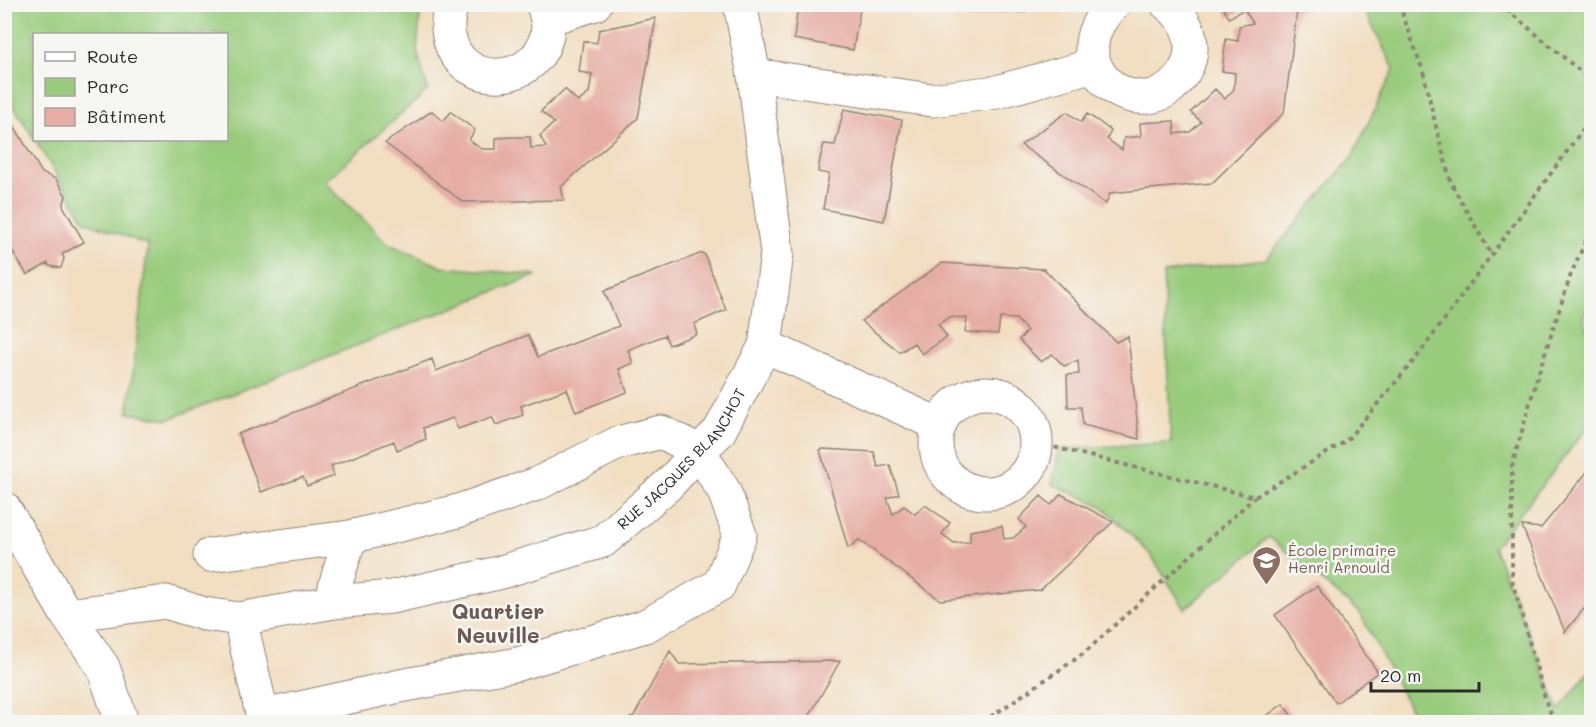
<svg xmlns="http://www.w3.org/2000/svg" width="1596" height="727" viewBox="0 0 1596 727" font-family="Mali,sans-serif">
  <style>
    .green { fill: #98cc7c; stroke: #627c54; stroke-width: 1.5 }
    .building { fill: #e6ada4 }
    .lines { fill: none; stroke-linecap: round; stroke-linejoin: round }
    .minor-casing { stroke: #8e8476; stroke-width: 35 }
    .major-casing { stroke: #8e8476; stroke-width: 35 }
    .path { stroke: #8e8476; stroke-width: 4; stroke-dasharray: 4.5 4.5; stroke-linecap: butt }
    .minor { stroke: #fff; stroke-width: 33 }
    .major { stroke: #fff; stroke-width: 33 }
    .labels { text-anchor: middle; stroke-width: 5; stroke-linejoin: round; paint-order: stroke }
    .street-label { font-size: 15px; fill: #2b2b2b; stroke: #f6f6f2 }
    .education-label { font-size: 15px; fill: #785e54; stroke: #f6f6f2; text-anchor: start }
    .district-label { font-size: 21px; font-weight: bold; fill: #6c5855; stroke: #f6f6f2 }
  </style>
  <rect width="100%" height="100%" fill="#f6f6f2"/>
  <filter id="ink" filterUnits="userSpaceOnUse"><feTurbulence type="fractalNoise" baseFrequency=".0167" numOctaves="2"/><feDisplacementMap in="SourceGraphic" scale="12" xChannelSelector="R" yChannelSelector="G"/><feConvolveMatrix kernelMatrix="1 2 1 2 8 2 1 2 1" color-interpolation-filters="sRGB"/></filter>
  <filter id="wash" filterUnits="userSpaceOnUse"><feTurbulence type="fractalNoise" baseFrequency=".008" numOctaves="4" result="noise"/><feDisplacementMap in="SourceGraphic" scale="24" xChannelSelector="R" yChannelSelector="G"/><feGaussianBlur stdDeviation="1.35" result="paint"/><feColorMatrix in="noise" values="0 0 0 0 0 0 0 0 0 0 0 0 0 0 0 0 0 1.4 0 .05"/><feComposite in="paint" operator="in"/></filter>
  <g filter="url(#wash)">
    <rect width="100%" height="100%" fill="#f2dec1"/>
    <!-- green -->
    <path class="green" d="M5 4 421 5 417 51 428 90 324 182 389 244 442 267 537 275 169 419 128 413 148 245 85 221 35 140H226V34H34V139L13 105 5 109Z
      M1362 5H1591L1592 304 1583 315 1591 339V423L1494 547 1559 710 1591 669V722H1417L1359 612 1269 537 1185 609 1151 555 1102 506 1052 484 1059 449 1171 443 1163 273 1266 259 1352 157 1394 69Z"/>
    <g id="blocks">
      <!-- building -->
      <path class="building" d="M798 4H861L853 50 794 39Z
        M971 4H1028L1025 12H968Z
        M1221 4H1308L1310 8 1297 11 1284 113 1212 183 1110 193 1106 204 1021 145 1067 112 1081 122 1087 114 1098 121 1111 131 1107 139 1122 150 1124 138 1141 136 1140 123 1174 121 1175 134 1190 132 1201 122 1191 112 1215 89 1225 99 1234 89 1235 73 1222 71 1226 39 1238 41 1239 26 1253 23 1244 9 1229 18Z
        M656 18 638 118 561 187 564 200 463 202 385 143 432 111 443 121 451 112 475 130 469 140 482 149H496V138L512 137H530L531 148 546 147 540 136 554 123 541 111 565 89 578 102 589 93 592 74 579 72 583 41 597 43 599 30Z
        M4 109 42 173 56 179 66 196 63 206 84 242 62 254 64 258 61 268 49 266 48 263 27 275 4 238Z
        M844 109 902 120 884 221 823 209 829 174 818 172 820 159 824 144 835 145Z
        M702 253 705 255 726 310 694 324 697 334 669 345 665 335 628 350 633 363 619 369 627 392 576 412 567 389 521 406 523 415 496 425 492 417 458 429 453 418 423 428 426 439 397 450 394 441 331 466 334 476 321 481 307 486 303 477 261 492 238 434 432 359 436 371 528 335 538 357 619 326 604 291Z
        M942 263 1044 269 1116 342 1128 336 1139 439 1083 425 1081 407H1068L1067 375 1079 374 1078 360 1064 366 1052 354 1041 362 1019 340 1027 331 1016 319 1000 318 998 334 965 332 967 318 950 317 938 324 947 337 922 354 914 343 900 352 861 321Z
        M823 449 874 452 878 467 890 465 899 494 887 498 893 514 904 506 915 514 925 505 950 523 942 534 954 543 970 542V531L1002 526 1004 539 1013 538 1026 527 1019 519 1041 496 1051 505 1061 494 1113 522 1040 590 940 600 859 540 848 548 820 450Z
        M1592 466V599L1565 632 1522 526 1541 528Z
        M1317 586 1378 672 1336 703 1275 615Z
        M670 651 679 664 840 661 806 722H623L634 716Z
        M1283 704 1296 722H1258Z"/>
    </g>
  </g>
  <g filter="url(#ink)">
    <use href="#blocks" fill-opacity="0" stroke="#8e8476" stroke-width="1.5"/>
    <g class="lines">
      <defs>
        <g id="minor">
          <path d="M453 4C448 14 447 26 449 36 460 93 544 86 548 27 548 20 545 12 543 4"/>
          <path d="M1114 4C1051 64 1138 129 1178 80 1185 72 1190 62 1191 51 1192 32 1183 16 1167 4"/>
          <path d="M547 19 595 4"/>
          <path d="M754 75 932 100 997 92 1094 65"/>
          <path d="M765 346 940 425"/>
          <circle cx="986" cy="443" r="50"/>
          <path d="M210 555 350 537"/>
          <path id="s1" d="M67 615 166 602 204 614 240 619 333 602 392 597 498 573 603 541 669 484 699 451 719 432 765 346 777 253 754 75 740 4"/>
          <path d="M240 619 264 722"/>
          <path d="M263 716 400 686 518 664 645 626 719 585 740 535 724 491 699 451 661 432 618 443 537 484 458 511 350 537 335 586 333 602"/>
        </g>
        <path id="major" d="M4 508 67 615 103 667 122 722"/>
      </defs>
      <!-- minor casing -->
      <use href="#minor" class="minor-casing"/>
      <!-- major casing -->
      <use href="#major" class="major-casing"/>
      <!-- path -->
      <path class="path" d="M1399 4 1423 71 1437 131 1451 183 1492 256
        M1500 4 1592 81
        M1037 443 1255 497 1346 441 1417 357 1592 117
        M983 722 1083 654 1255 497
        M1555 722 1547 705 1512 580V466L1537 378 1571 274 1592 227"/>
      <!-- minor -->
      <use href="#minor" class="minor"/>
      <!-- major -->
      <use href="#major" class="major"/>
    </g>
  </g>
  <!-- icons -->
  <defs>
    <symbol id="school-pin" viewBox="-11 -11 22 30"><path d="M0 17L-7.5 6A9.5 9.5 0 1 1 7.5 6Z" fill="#8d6e63" stroke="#f6f6f2"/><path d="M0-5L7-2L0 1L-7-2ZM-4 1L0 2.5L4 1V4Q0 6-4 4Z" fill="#fff"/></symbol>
  </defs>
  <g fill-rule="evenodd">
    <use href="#school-pin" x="1250" y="544" width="33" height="45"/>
  </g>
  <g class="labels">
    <!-- street labels -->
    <g class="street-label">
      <text dy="5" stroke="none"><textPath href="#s1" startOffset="663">RUE JACQUES BLANCHOT</textPath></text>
    </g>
    <!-- education labels -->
    <g class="education-label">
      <text x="1288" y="556">École primaire<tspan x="1288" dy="17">Henri Arnould</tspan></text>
    </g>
    <!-- district labels -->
    <g class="district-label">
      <text x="498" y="619">Quartier<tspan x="498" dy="24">Neuville</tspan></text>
    </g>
  </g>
  <!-- margin -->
  <rect width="1596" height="727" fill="none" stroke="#f6f6f2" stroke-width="24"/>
  <!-- legend -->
  <rect x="33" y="33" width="195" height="108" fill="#f6f6f2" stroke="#a5a5a2" stroke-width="1.5"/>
  <rect x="45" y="52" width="30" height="9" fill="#ffffff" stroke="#a5a5a2" stroke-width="1.5"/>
  <text x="87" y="63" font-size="18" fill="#2b2b2b">Route</text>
  <rect x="45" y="78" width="30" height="18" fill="#98cc7c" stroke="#a5a5a2" stroke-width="1.5"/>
  <text x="87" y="93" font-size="18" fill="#2b2b2b">Parc</text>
  <rect x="45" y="108" width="30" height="18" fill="#e6ada4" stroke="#a5a5a2" stroke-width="1.5"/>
  <text x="87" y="123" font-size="18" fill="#2b2b2b">Bâtiment</text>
  <!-- scale -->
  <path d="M1371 682v9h108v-9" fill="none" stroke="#2b2b2b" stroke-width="3"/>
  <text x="1380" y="682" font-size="18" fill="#2b2b2b" stroke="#f6f6f2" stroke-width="4.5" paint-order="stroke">20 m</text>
</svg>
